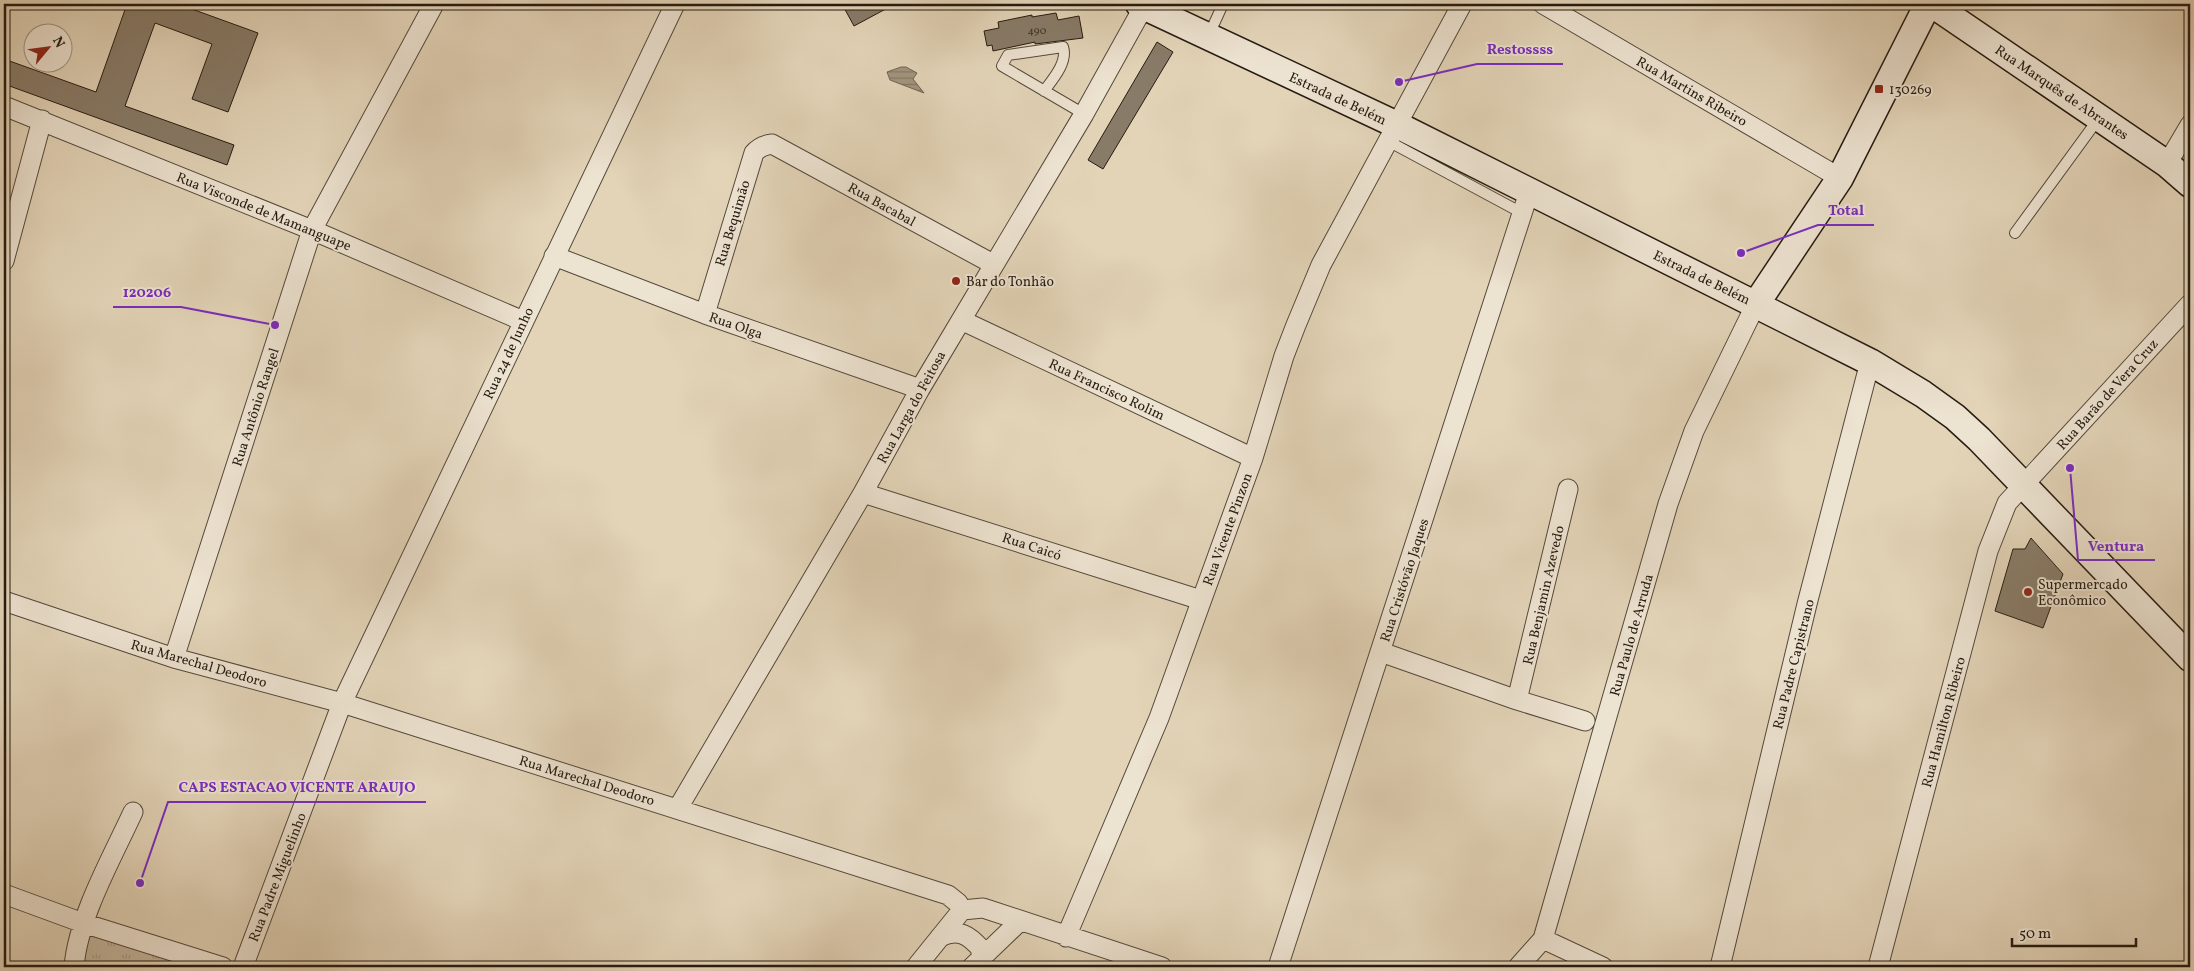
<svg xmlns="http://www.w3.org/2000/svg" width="2194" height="971" viewBox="0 0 2194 971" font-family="Vollkorn,serif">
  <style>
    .park { fill: url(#park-tufts); stroke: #746856 }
    .water { fill: url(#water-rules); stroke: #706453 }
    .building { fill: #887b68; stroke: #251b11 }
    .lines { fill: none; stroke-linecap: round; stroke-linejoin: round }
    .lane-casing { stroke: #54493b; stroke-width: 12 }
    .street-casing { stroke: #54493b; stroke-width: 21 }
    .secondary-casing { stroke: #251b11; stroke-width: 29 }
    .lane { stroke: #ede3d1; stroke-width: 10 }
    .street { stroke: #ede3d1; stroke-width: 19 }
    .secondary { stroke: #ede3d1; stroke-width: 26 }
    .poi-dot { fill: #8f2418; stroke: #ede3d1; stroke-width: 2 }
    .labels { text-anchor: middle; stroke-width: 4; stroke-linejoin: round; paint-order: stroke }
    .number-label { font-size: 11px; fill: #3e3327 }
    .poi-label { font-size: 14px; fill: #251b11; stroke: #ede3d1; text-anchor: start }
    .street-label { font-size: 14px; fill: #251b11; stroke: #ede3d1 }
    .leader { fill: none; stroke: #7b2cbf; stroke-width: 2 }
    .callout-dot { fill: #7b2cbf; stroke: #ede3d1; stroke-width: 2 }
    .callout-label { font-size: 15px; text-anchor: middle; font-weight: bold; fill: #7b2cbf; stroke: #ede3d1; stroke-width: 4; stroke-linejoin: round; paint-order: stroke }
  </style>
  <defs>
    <pattern id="park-tufts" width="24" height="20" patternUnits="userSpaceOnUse" patternTransform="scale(1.25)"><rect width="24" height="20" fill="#c3b59c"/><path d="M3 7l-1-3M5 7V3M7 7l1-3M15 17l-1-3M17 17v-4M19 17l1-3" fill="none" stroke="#a79b85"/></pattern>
    <pattern id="water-rules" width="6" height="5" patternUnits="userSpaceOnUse" patternTransform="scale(1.25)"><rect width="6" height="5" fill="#a2957f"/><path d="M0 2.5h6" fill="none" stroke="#847967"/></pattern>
  </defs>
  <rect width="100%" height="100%" fill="#e3d4b8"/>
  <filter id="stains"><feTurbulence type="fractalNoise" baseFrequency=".004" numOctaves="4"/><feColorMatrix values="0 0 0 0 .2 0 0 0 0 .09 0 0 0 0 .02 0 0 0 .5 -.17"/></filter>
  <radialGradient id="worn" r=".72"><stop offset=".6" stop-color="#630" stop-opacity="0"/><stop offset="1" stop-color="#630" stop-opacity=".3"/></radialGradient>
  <!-- park -->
  <path class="park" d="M90 933 197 967H82Z"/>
  <!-- water -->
  <path class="water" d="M901 67H906L917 73 913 79 924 93 890 80 887 72Z"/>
  <!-- building -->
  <path class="building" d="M127 4H178L258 33 228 112 192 99 212 44 155 23 125 106 234 145 227 165 4 84V59L96 92Z
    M842 4H895L854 26Z
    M1056 13 1058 20 1079 16 1083 38 1035 44V42L993 51 992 45 987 46 984 31 999 28 998 22 1032 15V17Z
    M1157 42 1173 52 1103 169 1088 160Z
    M2031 538 2063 574 2043 628 1995 611 2013 549H2025Z"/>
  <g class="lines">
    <defs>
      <path id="lane" d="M1208 37 1223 4
        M1044 91C1053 79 1068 62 1063 47L1008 55 1002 66 1084 114
        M1388 141 1522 213
        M2015 233 2099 118"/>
      <path id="street" d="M1543 4 1840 178
        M4 106 312 230 523 321
        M2167 164 2190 125
        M554 256 705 314 920 389
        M4 261 42 120
        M705 314 754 153C759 147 764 145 772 144L993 264
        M961 320 1253 458
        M863 493 1201 600
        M4 601 174 658 342 703 948 895 958 903 962 910
        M1381 652 1517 700 1585 721
        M174 658 312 230 434 4
        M1517 700 1568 489
        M678 808 863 493 920 389 1084 114 1144 6
        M4 894 83 923 223 967
        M962 910 983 908 1162 967
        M940 937C958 928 969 935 981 949V959
        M1066 937 1159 718 1253 458 1284 356 1296 325 1321 265 1462 4
        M1543 939 1603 967
        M74 967C78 917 112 858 133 812
        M243 967 342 703 675 4
        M916 967 962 910
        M972 967 1020 921
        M1278 967 1529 192
        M1518 967 1543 939 1668 504 1694 431 1756 304
        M1720 967 1807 604 1870 362
        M1878 967 1988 551 2007 503 2190 304"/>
      <path id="secondary" d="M1139 4 1397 125 1870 362 1923 394 1955 417 1979 439 2190 658
        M1932 4 2167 164 2190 184
        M1756 304 1840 178 1928 4"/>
    </defs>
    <!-- lane casing -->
    <use href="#lane" class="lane-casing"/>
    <!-- street casing -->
    <use href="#street" class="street-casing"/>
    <!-- secondary casing -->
    <use href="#secondary" class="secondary-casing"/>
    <!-- lane -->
    <use href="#lane" class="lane"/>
    <!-- street -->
    <use href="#street" class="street"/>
    <!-- secondary -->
    <use href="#secondary" class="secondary"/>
  </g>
  <!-- markers -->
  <g class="poi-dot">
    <rect x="1874" y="84" width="10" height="10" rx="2.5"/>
    <circle cx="956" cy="281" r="5"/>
    <circle cx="2028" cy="592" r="5"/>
  </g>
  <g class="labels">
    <!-- number labels -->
    <g class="number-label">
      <text x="1037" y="34">490</text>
    </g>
    <!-- poi labels -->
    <g class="poi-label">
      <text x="1889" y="94">130269</text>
      <text x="966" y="286">Bar do Tonhão</text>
      <text x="2038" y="589">Supermercado<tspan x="2038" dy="16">Econômico</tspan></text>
    </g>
    <!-- street labels -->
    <g class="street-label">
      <text transform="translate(1692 91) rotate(30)" y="5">Rua Martins Ribeiro</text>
      <text transform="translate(2062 92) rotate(34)" y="5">Rua Marquês de Abrantes</text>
      <text transform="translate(1338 98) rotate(25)" y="5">Estrada de Belém</text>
      <text transform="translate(882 204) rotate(29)" y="5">Rua Bacabal</text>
      <text transform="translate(264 211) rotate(22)" y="5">Rua Visconde de Mamanguape</text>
      <text transform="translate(732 223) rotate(-73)" y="5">Rua Bequimão</text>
      <text transform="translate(1702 277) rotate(26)" y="5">Estrada de Belém</text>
      <text transform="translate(736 325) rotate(19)" y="5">Rua Olga</text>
      <text transform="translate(508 353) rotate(-65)" y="5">Rua 24 de Junho</text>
      <text transform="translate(1107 389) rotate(25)" y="5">Rua Francisco Rolim</text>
      <text transform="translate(2107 394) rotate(-48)" y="5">Rua Barão de Vera Cruz</text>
      <text transform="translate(255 407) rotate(-72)" y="5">Rua Antônio Rangel</text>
      <text transform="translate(911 407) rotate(-61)" y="5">Rua Larga do Feitosa</text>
      <text transform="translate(1227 529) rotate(-70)" y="5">Rua Vicente Pinzon</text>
      <text transform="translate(1032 546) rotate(18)" y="5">Rua Caicó</text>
      <text transform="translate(1404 580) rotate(-72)" y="5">Rua Cristóvão Jaques</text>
      <text transform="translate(1543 595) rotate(-77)" y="5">Rua Benjamin Azevedo</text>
      <text transform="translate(1631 635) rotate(-74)" y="5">Rua Paulo de Arruda</text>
      <text transform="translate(199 663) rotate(16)" y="5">Rua Marechal Deodoro</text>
      <text transform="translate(1793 664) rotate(-76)" y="5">Rua Padre Capistrano</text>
      <text transform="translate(1943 722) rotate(-75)" y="5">Rua Hamilton Ribeiro</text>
      <text transform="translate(587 780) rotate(17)" y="5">Rua Marechal Deodoro</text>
      <text transform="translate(277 877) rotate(-69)" y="5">Rua Padre Miguelinho</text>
    </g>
  </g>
  <!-- callouts -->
  <path class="leader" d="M1399 82L1477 64H1563M1741 253L1818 225H1874M275 325L181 307H113M2070 468L2078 560H2155M140 883L168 802H426"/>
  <g class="callout-dot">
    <circle cx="1399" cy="82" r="5"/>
    <circle cx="1741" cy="253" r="5"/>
    <circle cx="275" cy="325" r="5"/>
    <circle cx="2070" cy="468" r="5"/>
    <circle cx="140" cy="883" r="5"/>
  </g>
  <g class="callout-label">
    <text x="1520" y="54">Restossss</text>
    <text x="1846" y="215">Total</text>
    <text x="147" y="297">120206</text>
    <text x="2116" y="551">Ventura</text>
    <text x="297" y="792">CAPS ESTACAO VICENTE ARAUJO</text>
  </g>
  <!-- margin -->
  <rect width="2194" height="971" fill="none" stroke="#e3d4b8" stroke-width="20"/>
  <rect x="5" y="5" width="2184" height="961" fill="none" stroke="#251b11" stroke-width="2.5"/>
  <rect x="10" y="10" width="2174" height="951" fill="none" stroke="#251b11"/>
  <!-- north arrow -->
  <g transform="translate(48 48) rotate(61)"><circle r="24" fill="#ede3d1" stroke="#9d9384"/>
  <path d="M0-4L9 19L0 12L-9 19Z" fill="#8f2418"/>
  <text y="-8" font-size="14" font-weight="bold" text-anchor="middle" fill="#251b11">N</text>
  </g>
  <!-- scale -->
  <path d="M2012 938v8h124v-8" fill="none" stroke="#251b11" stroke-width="2.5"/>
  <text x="2019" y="938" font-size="15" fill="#251b11" stroke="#ede3d1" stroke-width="4" paint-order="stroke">50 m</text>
  <rect width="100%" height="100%" filter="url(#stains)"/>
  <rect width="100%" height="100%" fill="url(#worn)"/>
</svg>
